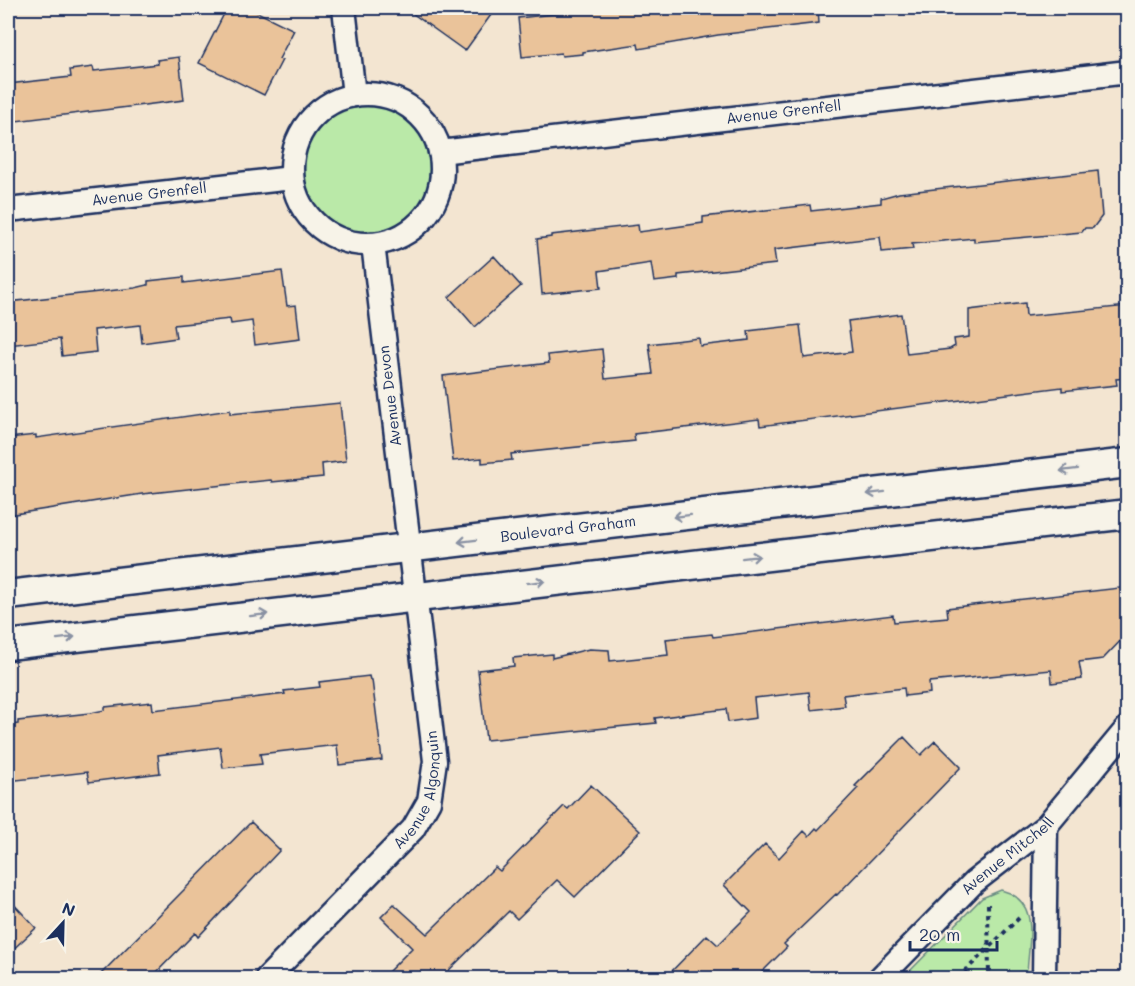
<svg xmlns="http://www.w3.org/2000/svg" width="1135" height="986" viewBox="0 0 1135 986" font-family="Mali,sans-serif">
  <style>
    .green { fill: #bae9a8; stroke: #6a8c83; stroke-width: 1.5 }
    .building { fill: #eac39a; stroke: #1b2f5e; stroke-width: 1.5 }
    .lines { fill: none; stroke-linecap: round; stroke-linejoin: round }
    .minor-casing { stroke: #1b2f5e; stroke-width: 27 }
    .tertiary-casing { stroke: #1b2f5e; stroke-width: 33 }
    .path { stroke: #1b2f5e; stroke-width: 4; stroke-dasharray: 4.5 4.5; stroke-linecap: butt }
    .minor { stroke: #f7f3e8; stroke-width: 22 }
    .tertiary { stroke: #f7f3e8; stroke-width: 28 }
    .oneway { stroke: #8991a3 }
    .labels { text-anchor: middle; stroke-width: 6; stroke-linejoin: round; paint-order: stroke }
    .street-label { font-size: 15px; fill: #1b2f5e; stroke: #f7f3e8 }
  </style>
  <rect width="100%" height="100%" fill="#f3e5d1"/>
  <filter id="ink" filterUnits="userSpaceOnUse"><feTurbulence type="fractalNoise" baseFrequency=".0167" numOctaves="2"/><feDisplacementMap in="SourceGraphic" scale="12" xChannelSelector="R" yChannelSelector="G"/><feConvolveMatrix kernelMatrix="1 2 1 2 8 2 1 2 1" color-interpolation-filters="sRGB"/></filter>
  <g filter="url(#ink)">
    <!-- green -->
    <path class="green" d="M292 169a75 75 0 1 1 150 0a75 75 0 1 1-150 0Z
      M1001 890C1043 901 1027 945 1027 978H903L982 898Z"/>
    <!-- building -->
    <path class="building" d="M227 8H249L294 30 279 59 282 60 264 95 199 63Z
      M405 8H496L465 51Z
      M607 8H818L819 23 718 35 639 49 638 44 583 52V54L562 56 561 53 522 57 518 18Z
      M179 57 184 100 8 122V84L71 77 70 70 93 67 94 71 158 64 157 60Z
      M1098 171 1102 216 1093 228H1085L1082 232 974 242V238L912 244 913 249 882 252 880 237 774 250 776 264 678 275V279L654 282 651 263 599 271 601 288 542 294 537 239 551 237V235L638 225 639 232 703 223V217L810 205 811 211 881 203V198L899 193Z
      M494 256 521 286 475 327 449 297Z
      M282 271 287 306 296 305 300 339 255 345 252 321 231 324 230 319 174 325 176 338 142 343 140 325 94 330 96 352 62 356 60 339 8 345V302L135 288 148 285V281L184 277V283Z
      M1025 303 1026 316 1128 306V378L1116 379 1117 385 1062 391V387L760 426 759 419 634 434 635 441 511 454 512 460 482 463V458L453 461 443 376 549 363 548 355 602 349 605 379 653 374 649 344 699 338 700 346 749 340 748 331 800 325 804 358 852 352 848 321 901 314 907 354 950 349 955 346 954 339 969 337V310Z
      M340 403 346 461 322 464 323 477 272 482 271 480 142 494 8 515V438L36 435V438L230 410V414Z
      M1128 587V633L1103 659 1079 662 1082 679 1052 683 1051 670 929 682 930 693 905 696 904 688 843 695 845 706 811 710 809 692 754 698 756 718 728 722 726 709 655 718 656 723 486 740 478 670 514 666 513 658 552 654V658L589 649 609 650 610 661 668 655 666 639 712 634 713 637 893 615 894 622 948 617 947 608Z
      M369 676 370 680H372L382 760 339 765 337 745 260 754 262 764 223 768 220 747 158 755 160 773 89 782 87 772 8 781V725L18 724V721L90 713 105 710V707L152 702 153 710 285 694 284 691 320 687 319 682Z
      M904 737 921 755 935 741 961 767 837 895 836 894 784 944 787 947 756 978H665L707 935 718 945 751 912 724 885 765 844 779 858 804 831 809 836 816 828 818 830 858 788 855 786Z
      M591 785 640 831 575 897 557 880 517 919 509 911 441 978H382L412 948 381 917 394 904 427 934 495 867 500 871 564 806 568 809Z
      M251 822 280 850 198 937 195 933 151 978H97Z
      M8 898 36 928 8 954Z"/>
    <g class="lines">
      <defs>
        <g id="minor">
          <path d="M344 8 354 95"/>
          <circle cx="367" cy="169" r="75"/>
          <path id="s1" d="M440 152 1128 72"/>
          <path id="s2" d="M8 210 292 178"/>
          <path id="s3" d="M267 978 413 829 429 801 435 761 373 244"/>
          <path id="s4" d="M880 978 974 882 1046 826 1128 727"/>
          <path d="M1044 978 1046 826"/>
        </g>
        <g id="tertiary">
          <path id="s5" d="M8 595 1128 463"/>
          <path d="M8 645 1128 514"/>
        </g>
      </defs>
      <!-- minor casing -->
      <use href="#minor" class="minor-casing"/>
      <!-- tertiary casing -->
      <use href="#tertiary" class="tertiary-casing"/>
      <!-- path -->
      <path class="path" d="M988 904 989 978
        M958 978 1019 918"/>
      <!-- minor -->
      <use href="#minor" class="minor"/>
      <!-- tertiary -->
      <use href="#tertiary" class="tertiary"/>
    </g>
    <!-- one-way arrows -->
    <defs><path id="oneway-shaft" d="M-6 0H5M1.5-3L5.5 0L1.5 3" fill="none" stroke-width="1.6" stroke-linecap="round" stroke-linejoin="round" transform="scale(1.5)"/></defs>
    <g class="oneway">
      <use href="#oneway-shaft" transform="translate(1069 470) rotate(173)"/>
      <use href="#oneway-shaft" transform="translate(876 493) rotate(173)"/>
      <use href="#oneway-shaft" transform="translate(682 516) rotate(173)"/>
      <use href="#oneway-shaft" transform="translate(467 541) rotate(173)"/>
      <use href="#oneway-shaft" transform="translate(751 557) rotate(-7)"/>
      <use href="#oneway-shaft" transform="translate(536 582) rotate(-7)"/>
      <use href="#oneway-shaft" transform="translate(259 615) rotate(-7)"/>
      <use href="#oneway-shaft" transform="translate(66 638) rotate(-7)"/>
    </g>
  </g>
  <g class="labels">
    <!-- street labels -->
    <g class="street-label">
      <text dy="5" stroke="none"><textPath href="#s1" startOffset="346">Avenue Grenfell</textPath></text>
      <text dy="5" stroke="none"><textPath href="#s2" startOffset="142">Avenue Grenfell</textPath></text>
      <text transform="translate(390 396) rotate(-97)" y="5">Avenue Devon</text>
      <text dy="5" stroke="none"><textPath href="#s5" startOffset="564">Boulevard Graham</textPath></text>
      <text dy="5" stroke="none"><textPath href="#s3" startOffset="248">Avenue Algonquin</textPath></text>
      <text dy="5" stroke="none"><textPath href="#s4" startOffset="177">Avenue Mitchell</textPath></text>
    </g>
  </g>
  <!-- margin -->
  <rect width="1135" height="986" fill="none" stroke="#f7f3e8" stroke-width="30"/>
  <rect x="15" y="15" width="1105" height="956" fill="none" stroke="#1b2f5e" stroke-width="2" filter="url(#ink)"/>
  <!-- north arrow -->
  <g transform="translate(63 923) rotate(22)" stroke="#f7f3e8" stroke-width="4.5" paint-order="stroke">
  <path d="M0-4.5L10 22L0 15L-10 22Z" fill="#1b2f5e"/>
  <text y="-9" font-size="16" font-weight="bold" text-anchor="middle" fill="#1b2f5e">N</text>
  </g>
  <!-- scale -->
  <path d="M910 941v9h87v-9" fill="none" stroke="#1b2f5e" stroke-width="3"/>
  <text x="919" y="941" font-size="18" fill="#1b2f5e" stroke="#f7f3e8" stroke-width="4.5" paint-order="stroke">20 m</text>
</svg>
